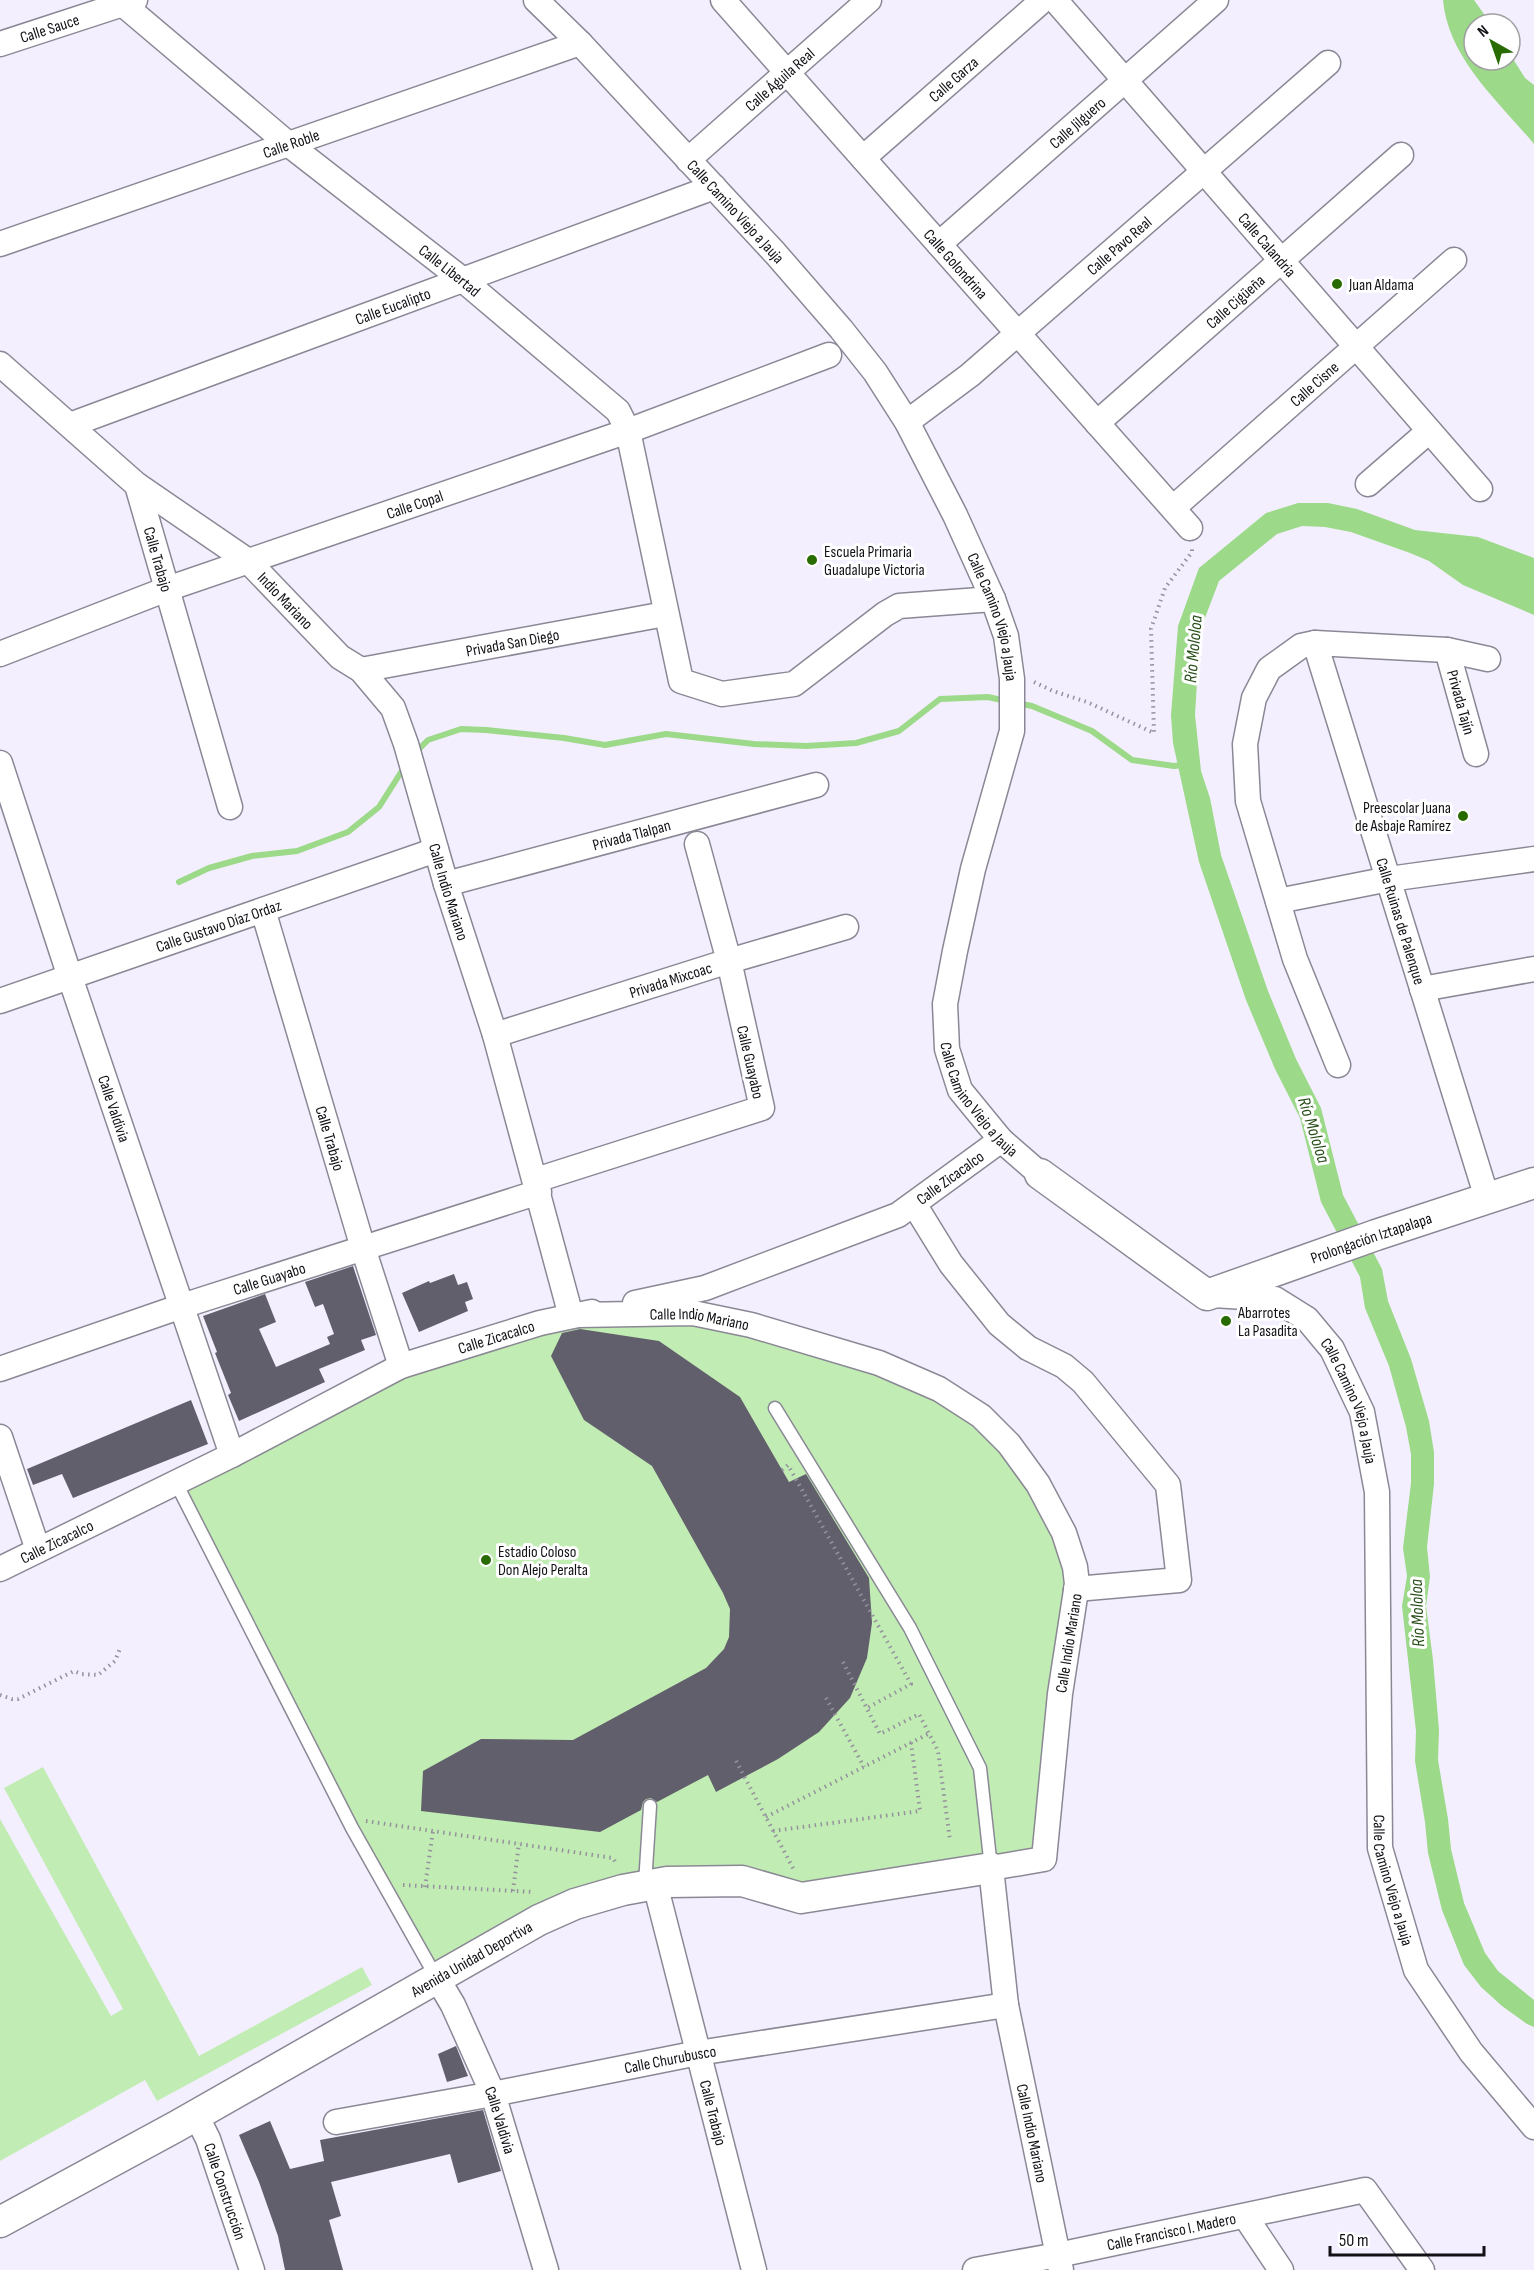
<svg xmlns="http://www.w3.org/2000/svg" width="1534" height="2270" viewBox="0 0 1534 2270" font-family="'Sofia Sans Condensed',sans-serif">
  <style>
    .green { fill: #c1ecb4 }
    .water { fill: #9cd989 }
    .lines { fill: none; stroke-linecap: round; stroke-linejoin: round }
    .stream { stroke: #9cd989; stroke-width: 6 }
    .building { fill: #625f6c }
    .service-casing { stroke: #8b8895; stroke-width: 15 }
    .minor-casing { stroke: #8b8895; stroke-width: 27 }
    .tertiary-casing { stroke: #8b8895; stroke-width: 33 }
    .path { stroke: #95929d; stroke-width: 4; stroke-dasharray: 1.5 4.5; stroke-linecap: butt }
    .service { stroke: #fff; stroke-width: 12 }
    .minor { stroke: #fff; stroke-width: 24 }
    .tertiary { stroke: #fff; stroke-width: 30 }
    .poi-dot { fill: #276b01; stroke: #fff; stroke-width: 2 }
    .labels { text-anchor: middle; stroke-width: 6; stroke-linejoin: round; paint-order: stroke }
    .street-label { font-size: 16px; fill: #121116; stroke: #fff }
    .poi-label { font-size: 16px; fill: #121116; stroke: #fff; text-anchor: start }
    .water-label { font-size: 18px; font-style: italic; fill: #284f1a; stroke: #fff }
  </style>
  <rect width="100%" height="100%" fill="#f3efff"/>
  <!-- green -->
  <path class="green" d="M693 1313 879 1363 1009 1444 1075 1567 1044 1859 801 1898 655 1884 437 1978 176 1483 401 1366 540 1323Z
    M43 1767 199 2056 362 1967 372 1985 157 2101 145 2080 0 2161V1819L111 2016 123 2009 4 1788Z"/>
  <!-- water -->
  <path class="water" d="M1443 0H1474L1491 24H1474V60H1510V54L1525 78 1534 85V144C1499 102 1448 58 1443 0Z
    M1298 503H1328L1357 509 1415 530 1478 537 1534 558V615L1463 585 1429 561 1410 553 1351 532 1325 527 1302 526 1277 534 1219 581 1200 631 1195 715 1201 771 1210 798 1221 855 1268 991 1296 1059 1321 1108 1343 1195 1382 1269 1388 1301 1411 1359 1429 1421 1434 1452V1484L1427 1547 1430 1577 1426 1606 1433 1660 1439 1730 1438 1760 1448 1819 1451 1849 1464 1903 1485 1953 1498 1971 1534 2000V2027L1527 2024 1502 2006 1481 1987 1464 1965 1442 1910 1428 1853 1425 1822 1415 1761 1416 1731 1402 1606 1407 1576 1403 1548 1411 1483V1454L1406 1427 1389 1366 1365 1308 1360 1277 1321 1202 1300 1118 1275 1069 1246 1000 1199 862 1173 743 1171 715 1178 626 1199 568 1266 513Z"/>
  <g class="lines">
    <!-- stream -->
    <path class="stream" d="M1016 703 1032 706 1092 731 1132 760 1174 766 1183 765
      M415 753 428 740 461 729 486 730 564 738 605 745 666 734 754 744 806 746 856 743 899 731 940 699 988 697 1006 701
      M179 882 209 868 252 856 297 851 348 832 379 807 405 766"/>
  </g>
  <!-- building -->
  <path class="building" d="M353 1266 376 1335 361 1340 365 1350 319 1369 325 1382 239 1421 228 1395 231 1393 215 1353 217 1352 203 1316 265 1294 276 1322 259 1329 276 1367 330 1344 327 1337 334 1334 323 1304 315 1307 305 1282Z
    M454 1274 458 1285 467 1282 473 1299 465 1302 468 1311 419 1332 402 1293 429 1281 430 1283Z
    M580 1329 659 1341 740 1397 789 1482 806 1474 869 1578 872 1623 867 1658 850 1698 819 1732 778 1759 716 1792 708 1775 657 1802 651 1798 646 1799 643 1802 641 1810 600 1832 421 1811 423 1771 481 1739 573 1740 706 1668 724 1649 729 1637 730 1609 723 1593 652 1466 584 1420 551 1356 562 1333Z
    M191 1400 208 1444 73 1498 62 1474 33 1485 27 1469Z
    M456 2046 468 2076 447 2082 438 2054Z
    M483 2110 501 2171 458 2183 450 2154 331 2182 341 2216 329 2220 343 2270H285L278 2236 259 2182 239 2135 270 2121 290 2169 324 2161 320 2140Z"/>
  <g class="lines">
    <defs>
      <path id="service" d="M775 1408 910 1628 980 1768 991 1868
        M176 1483 352 1828 436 1977
        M645 1884 650 1806"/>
      <g id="minor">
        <path id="s1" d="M118 0 287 143 463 280 618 411 628 431 681 681 722 694 794 684 885 614 899 606 993 599"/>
        <path id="s2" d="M536 0 580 43 775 253 841 329 875 372 907 422 955 515 993 599 1006 636 1012 679V731L973 869 955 951 945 1004 947 1049 960 1090 1001 1140 1040 1174"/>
        <path id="s3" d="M723 0 1190 528"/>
        <path id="s4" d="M1055 0 1480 489"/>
        <path id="s5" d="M0 44 135 0"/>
        <path id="s6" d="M863 158 1043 0"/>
        <path id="s7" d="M688 160 869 0"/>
        <path id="s8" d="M0 244 580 43"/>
        <path id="s9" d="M939 244 1216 0"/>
        <path id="s10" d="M0 364 137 485 230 807"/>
        <path id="s11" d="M907 422 970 375 1328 63"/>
        <path id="s12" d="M1097 423 1401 155"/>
        <path id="s13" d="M70 425 714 187"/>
        <path d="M1368 484 1429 431"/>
        <path id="s14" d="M137 485 248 561 340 657 361 670 393 708 406 744 446 884 495 1035 571 1316"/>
        <path id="s15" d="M1173 508 1454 260"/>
        <path id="s16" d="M1315 643 1487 1198"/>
        <path id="s17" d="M1447 650 1476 754"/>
        <path id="s18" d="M0 654 167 589 628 431 829 355"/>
        <path id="s19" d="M361 670 665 614"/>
        <path id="s20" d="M0 763 70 977 232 1455"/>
        <path id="s21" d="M446 884 816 785"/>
        <path d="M1278 901 1389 879 1534 859"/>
        <path id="s22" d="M263 910 363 1248 401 1366"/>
        <path d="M1422 989 1534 969"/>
        <path id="s23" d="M0 1001 436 850"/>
        <path id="s24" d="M495 1035 729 961 846 927"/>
        <path d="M1338 1065 1295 959 1248 801 1245 744 1254 698 1269 669 1301 646 1315 643 1447 650 1488 659"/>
        <path d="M536 1180 762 1108 729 961 697 844"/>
        <path d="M914 1204 951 1264 999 1324 1028 1348 1064 1366 1083 1382 1168 1485 1179 1580 1076 1589"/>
        <path id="s25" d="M1213 1295 1275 1299 1307 1319 1332 1349 1362 1412 1377 1492 1380 1848 1416 1970 1471 2052 1534 2127"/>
        <path id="s26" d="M635 1303 705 1288 898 1215 1001 1140"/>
        <path id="s27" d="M577 1315 693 1313 751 1325 879 1363 939 1389 981 1416 1009 1444 1038 1484 1064 1533 1075 1567 1077 1584 1060 1694 1044 1859 991 1868 1006 2005 1061 2270"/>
        <path id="s28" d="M0 1369 182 1306 539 1192"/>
        <path d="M0 1437 38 1550"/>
        <path id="s29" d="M0 1569 232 1455 401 1366 540 1323 592 1312"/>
        <path id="s30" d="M655 1884 754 2270"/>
        <path id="s31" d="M437 1978 453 2005 493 2094 546 2270"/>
        <path id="s32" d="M196 2115 208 2139 252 2270"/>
        <path id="s33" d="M336 2122 493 2094 698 2053 1006 2005"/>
        <path d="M1245 2216 1281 2270"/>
        <path id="s34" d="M975 2270 1058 2255 1365 2190 1422 2270"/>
      </g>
      <g id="tertiary">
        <path id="s35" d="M1040 1174 1207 1295 1376 1235 1534 1183"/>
        <path id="s36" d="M0 2222 177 2126 539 1920 575 1904 623 1890 667 1882 742 1881 801 1898 991 1868"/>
      </g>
    </defs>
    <!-- service casing -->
    <use href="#service" class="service-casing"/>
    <!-- minor casing -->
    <use href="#minor" class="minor-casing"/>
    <!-- tertiary casing -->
    <use href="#tertiary" class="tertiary-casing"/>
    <!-- path -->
    <path class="path" d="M1034 682 1053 691 1087 702 1154 733 1151 629 1165 588 1192 552V547
      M782 1470 788 1465 911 1684 867 1708
      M843 1662 880 1734 919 1714 938 1751 950 1840
      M0 1695 12 1699H18L74 1671 81 1674 98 1675 115 1661 121 1646
      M826 1698 864 1767
      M736 1761 794 1870
      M766 1817 930 1733
      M366 1821 613 1858 617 1865
      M773 1831 920 1811 911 1742
      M403 1885 534 1892
      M425 1887 433 1831
      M513 1891 519 1843"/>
    <!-- service -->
    <use href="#service" class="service"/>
    <!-- minor -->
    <use href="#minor" class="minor"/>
    <!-- tertiary -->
    <use href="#tertiary" class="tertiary"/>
  </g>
  <!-- markers -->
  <g class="poi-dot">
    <circle cx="1337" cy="284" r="6"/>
    <circle cx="812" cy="560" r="6"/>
    <circle cx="1463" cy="816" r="6"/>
    <circle cx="1226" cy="1321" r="6"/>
    <circle cx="486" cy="1560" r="6"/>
  </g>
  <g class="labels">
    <!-- street labels -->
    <g class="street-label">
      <text dy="6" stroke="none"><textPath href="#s5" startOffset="52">Calle Sauce</textPath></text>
      <text dy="6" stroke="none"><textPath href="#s6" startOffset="120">Calle Garza</textPath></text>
      <text dy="6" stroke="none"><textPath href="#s7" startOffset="122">Calle Águila Real</textPath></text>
      <text dy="6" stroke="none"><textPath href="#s9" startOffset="184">Calle Jilguero</textPath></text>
      <text dy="6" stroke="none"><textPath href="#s8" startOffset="308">Calle Roble</textPath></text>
      <text dy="6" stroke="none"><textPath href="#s2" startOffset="291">Calle Camino Viejo a Jauja</textPath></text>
      <text dy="6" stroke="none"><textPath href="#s11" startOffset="276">Calle Pavo Real</textPath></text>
      <text dy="6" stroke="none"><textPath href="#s4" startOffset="324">Calle Calandria</textPath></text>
      <text dy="6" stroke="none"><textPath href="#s3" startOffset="352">Calle Golondrina</textPath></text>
      <text dy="6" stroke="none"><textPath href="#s1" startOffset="428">Calle Libertad</textPath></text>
      <text dy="6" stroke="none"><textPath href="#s12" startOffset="184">Calle Cigüeña</textPath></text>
      <text dy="6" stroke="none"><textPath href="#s13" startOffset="344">Calle Eucalipto</textPath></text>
      <text dy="6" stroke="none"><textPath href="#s15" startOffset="188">Calle Cisne</textPath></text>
      <text dy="6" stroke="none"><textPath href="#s18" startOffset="441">Calle Copal</textPath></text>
      <text dy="6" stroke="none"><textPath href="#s10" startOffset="260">Calle Trabajo</textPath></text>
      <text dy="6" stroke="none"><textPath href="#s14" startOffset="189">Indio Mariano</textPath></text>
      <text dy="6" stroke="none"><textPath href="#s2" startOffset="777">Calle Camino Viejo a Jauja</textPath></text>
      <text dy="6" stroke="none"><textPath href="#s19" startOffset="154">Privada San Diego</textPath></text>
      <text dy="6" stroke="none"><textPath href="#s17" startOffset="54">Privada Tajín</textPath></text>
      <text dy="6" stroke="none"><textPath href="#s21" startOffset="192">Privada Tlalpan</textPath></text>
      <text dy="6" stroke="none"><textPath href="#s14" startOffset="534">Calle Indio Mariano</textPath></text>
      <text dy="6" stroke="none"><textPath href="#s16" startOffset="291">Calle Ruinas de Palenque</textPath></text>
      <text dy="6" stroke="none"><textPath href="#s23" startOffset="231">Calle Gustavo Díaz Ordaz</textPath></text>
      <text dy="6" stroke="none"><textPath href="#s24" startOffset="184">Privada Mixcoac</textPath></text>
      <text transform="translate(751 1062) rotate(77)" y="6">Calle Guayabo</text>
      <text dy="6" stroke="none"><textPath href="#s2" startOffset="1281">Calle Camino Viejo a Jauja</textPath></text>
      <text dy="6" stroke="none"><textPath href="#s20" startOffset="364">Calle Valdivia</textPath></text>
      <text dy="6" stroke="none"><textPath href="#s22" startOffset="238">Calle Trabajo</textPath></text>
      <text dy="6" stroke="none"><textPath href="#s26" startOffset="342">Calle Zicacalco</textPath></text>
      <text dy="6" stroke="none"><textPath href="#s35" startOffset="380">Prolongación Iztapalapa</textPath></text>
      <text dy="6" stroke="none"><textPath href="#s28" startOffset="284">Calle Guayabo</textPath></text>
      <text dy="6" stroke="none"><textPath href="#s27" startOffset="123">Calle Indio Mariano</textPath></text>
      <text dy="6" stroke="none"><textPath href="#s29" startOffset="549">Calle Zicacalco</textPath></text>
      <text dy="6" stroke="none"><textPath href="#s25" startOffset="194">Calle Camino Viejo a Jauja</textPath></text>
      <text dy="6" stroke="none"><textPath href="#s29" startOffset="63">Calle Zicacalco</textPath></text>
      <text transform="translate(1068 1643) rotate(-81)" y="6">Calle Indio Mariano</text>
      <text dy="6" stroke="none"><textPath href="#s25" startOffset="680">Calle Camino Viejo a Jauja</textPath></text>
      <text dy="6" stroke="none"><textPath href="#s36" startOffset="540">Avenida Unidad Deportiva</textPath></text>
      <text dy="6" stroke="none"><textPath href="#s33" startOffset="340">Calle Churubusco</textPath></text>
      <text dy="6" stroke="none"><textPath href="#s30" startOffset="236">Calle Trabajo</textPath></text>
      <text dy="6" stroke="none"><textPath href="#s31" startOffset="156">Calle Valdivia</textPath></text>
      <text dy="6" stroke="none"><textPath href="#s27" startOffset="1221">Calle Indio Mariano</textPath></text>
      <text dy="6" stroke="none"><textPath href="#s32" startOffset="82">Calle Construcción</textPath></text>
      <text dy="6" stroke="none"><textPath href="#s34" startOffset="200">Calle Francisco I. Madero</textPath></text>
    </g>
    <!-- poi labels -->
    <g class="poi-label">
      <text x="1349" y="290">Juan Aldama</text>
      <text x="824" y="557">Escuela Primaria<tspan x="824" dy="18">Guadalupe Victoria</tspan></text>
      <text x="1451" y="813" text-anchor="end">Preescolar Juana<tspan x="1451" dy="18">de Asbaje Ramírez</tspan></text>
      <text x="1238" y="1318">Abarrotes<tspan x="1238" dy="18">La Pasadita</tspan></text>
      <text x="498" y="1557">Estadio Coloso<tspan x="498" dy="18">Don Alejo Peralta</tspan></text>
    </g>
    <!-- water labels -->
    <g class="water-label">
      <text transform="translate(1193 649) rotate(-85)" y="6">Río Mololoa</text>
      <text transform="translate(1314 1130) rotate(72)" y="6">Río Mololoa</text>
      <text transform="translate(1417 1613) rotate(-92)" y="6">Río Mololoa</text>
    </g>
  </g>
  <!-- north arrow -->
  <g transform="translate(1492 42) rotate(320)"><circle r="28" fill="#ffffff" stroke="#a0a0a2" stroke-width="1.5"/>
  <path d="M0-4.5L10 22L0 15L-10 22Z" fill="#276b01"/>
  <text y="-9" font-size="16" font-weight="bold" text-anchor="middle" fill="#121116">N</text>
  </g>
  <!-- scale -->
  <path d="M1330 2246v9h154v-9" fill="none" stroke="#121116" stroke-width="3"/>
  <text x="1339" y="2246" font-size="18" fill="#121116" stroke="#ffffff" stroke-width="4.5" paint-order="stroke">50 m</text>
</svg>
